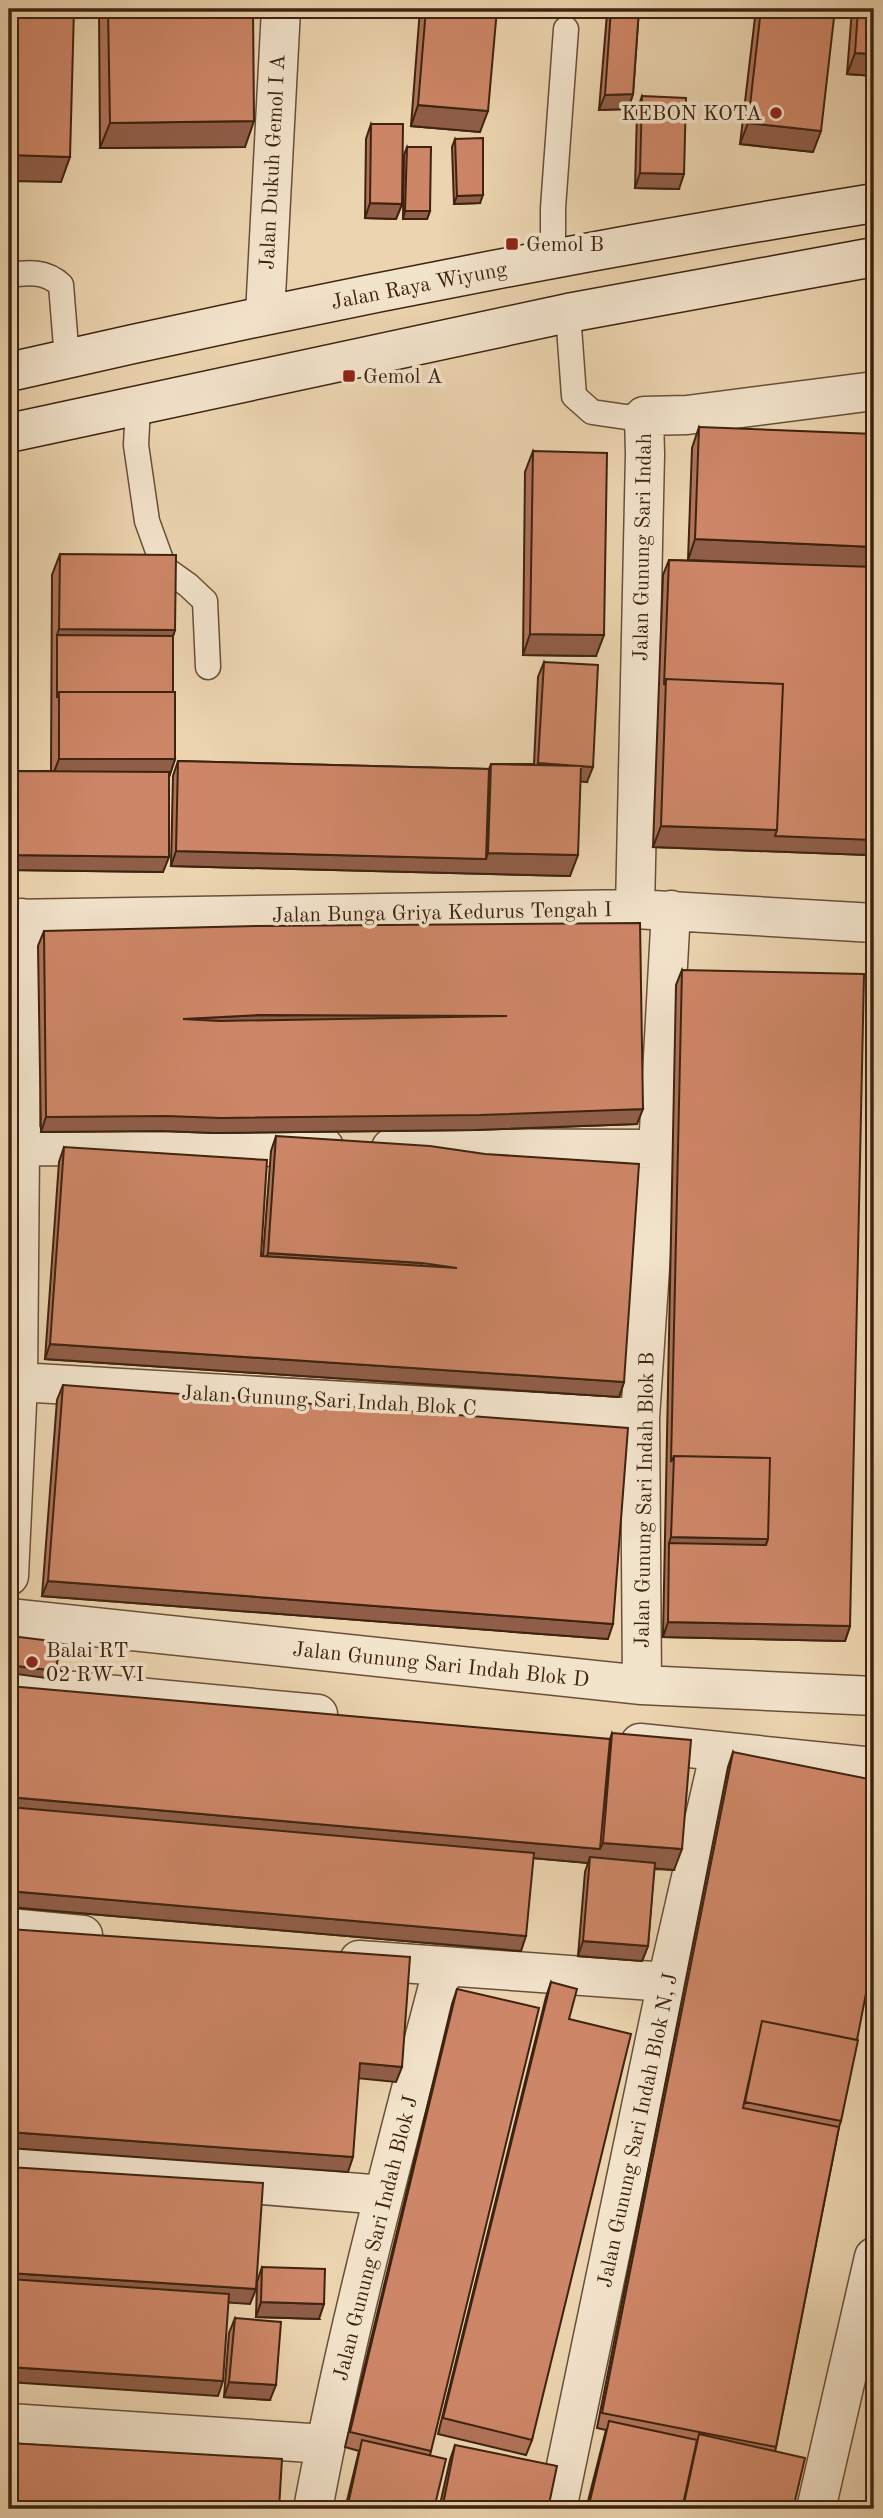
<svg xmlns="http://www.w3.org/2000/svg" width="883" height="2518" viewBox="0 0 883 2518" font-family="'Old Standard TT',serif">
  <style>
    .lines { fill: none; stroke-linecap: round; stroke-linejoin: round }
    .lane-casing { stroke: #694f38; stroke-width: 27 }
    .street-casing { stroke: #694f38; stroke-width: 41 }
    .secondary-casing { stroke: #3e2310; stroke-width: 41 }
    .lane { stroke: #f2e3cb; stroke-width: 24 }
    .street { stroke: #f2e3cb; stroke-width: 38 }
    .secondary { stroke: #f2e3cb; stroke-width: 38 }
    .wall { fill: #b07359; stroke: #3e2310; stroke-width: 2 }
    .shaded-wall { fill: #905e48; stroke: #3e2310; stroke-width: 2 }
    .building { fill: #cd8667; stroke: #3e2310; stroke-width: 2; fill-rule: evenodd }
    .poi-dot { fill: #8f2418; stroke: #f2e3cb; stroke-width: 2.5 }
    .labels { text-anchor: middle; stroke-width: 7; stroke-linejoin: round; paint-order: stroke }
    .poi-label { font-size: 21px; fill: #3e2310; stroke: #f2e3cb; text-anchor: start }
    .street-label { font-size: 21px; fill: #3e2310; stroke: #f2e3cb }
  </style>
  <rect width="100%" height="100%" fill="#ebd4af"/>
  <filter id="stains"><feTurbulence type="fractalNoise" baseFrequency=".00286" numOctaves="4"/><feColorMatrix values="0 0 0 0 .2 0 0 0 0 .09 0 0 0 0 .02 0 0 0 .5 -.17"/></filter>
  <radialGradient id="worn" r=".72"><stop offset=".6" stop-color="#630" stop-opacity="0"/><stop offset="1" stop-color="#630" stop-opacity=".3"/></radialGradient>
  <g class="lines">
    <defs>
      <path id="lane" d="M553 258V208L566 29
        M9 275C29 272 46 271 61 285L67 359
        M568 313 574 396 592 412 626 417 644 416
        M138 407 136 445 147 521 164 568 188 585 205 601 208 667"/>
      <path id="street" d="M265 315 281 9
        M635 909 645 454 644 416 687 415 874 391
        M9 919 635 909 874 923
        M21 1146 324 1147
        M391 1148 658 1149
        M18 1382 640 1418
        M9 1576 18 1382 22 918
        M9 1618 642 1685 874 1696
        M9 1685 318 1714
        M642 1685 640 1418 658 1149 671 910
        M640 1743 874 1767
        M9 1928 83 1935
        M359 1960 667 1982
        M9 2164 383 2195
        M9 2423 325 2444
        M313 2509C347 2327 396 2147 443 1967
        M557 2509 667 1982 720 1751
        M816 2509 874 2257"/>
      <path id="secondary" d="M9 372C295 306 584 250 874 203
        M9 433 568 313 874 257"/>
    </defs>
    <!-- lane casing -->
    <use href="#lane" class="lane-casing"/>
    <!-- street casing -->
    <use href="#street" class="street-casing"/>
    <!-- secondary casing -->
    <use href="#secondary" class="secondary-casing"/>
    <!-- lane -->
    <use href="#lane" class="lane"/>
    <!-- street -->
    <use href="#street" class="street"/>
    <!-- secondary -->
    <use href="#secondary" class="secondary"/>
  </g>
  <!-- wall -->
  <path class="wall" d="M99 9H253L245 147 100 148Z
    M420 9H497L480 132 411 126Z
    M608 9H639L633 94 628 109 599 110 607 14Z
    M756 9H835L813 152 740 144Z
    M852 9H874V76L847 74Z
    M642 96 679 189 635 188 637 111Z
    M371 124 402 204 396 219 365 218 366 139Z
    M455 139 480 203 454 204 452 147Z
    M407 147 430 211 427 219H403L404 155Z
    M699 427 872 840 867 855 653 847 663 575 669 560 756 563 688 560 692 448Z
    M533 451 596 656 523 655 525 472Z
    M60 554 175 630 173 636V692L175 759 169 777 163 872 9 870V771H51L52 575Z
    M544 662 587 782 580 781 570 876 171 866 173 776 178 761 489 769 491 764H534L538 677Z
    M44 931 637 1124 475 1130 215 1133 161 1131 41 1132 38 946Z
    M682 970 850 1626 845 1641 663 1637 676 985Z
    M276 1136 624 1382 619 1397 45 1359 59 1162 64 1147 261 1256H263L271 1151Z
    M63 1385 608 1639 42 1596 57 1400Z
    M612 1733 674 1870 654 1869 648 1946 642 1961 578 1956 585 1872 588 1863 533 1858 521 1951 9 1907 610 1739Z
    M733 1752 841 2121 839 2127 775 2452 793 2509H586L606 2430 597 2428 728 1767Z
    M551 1982 569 2019 532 2440 526 2455 438 2434 546 1997Z
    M457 1989 431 2451 430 2455 434 2509H345L359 2451 345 2447 452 2004Z
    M262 2267 319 2319 256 2317 257 2282Z
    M235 2318 270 2400 224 2397 229 2333Z
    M455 2445 548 2509H439L450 2460Z"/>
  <!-- shaded-wall -->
  <path class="shaded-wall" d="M855 53 874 54V76L847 74Z
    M633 94 628 109 599 110 605 95Z
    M418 105 488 111 480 132 411 126Z
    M254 121 245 147 100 148 110 123Z
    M748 123 821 131 813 152 740 144Z
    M9 155 70 157 61 182 9 181Z
    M640 173 684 174 679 189 635 188Z
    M483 195 480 203 454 204 457 196Z
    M370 203 402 204 396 219 365 218Z
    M405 211H430L427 219H403Z
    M695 539 874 547V568L688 560Z
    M59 629 175 630 168 651 57 635Z
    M530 634 604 635 596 656 523 655Z
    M59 759H175L168 780H51Z
    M538 763 593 767 587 782 533 778Z
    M661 826 777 830 872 840 867 855 653 847Z
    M176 851 486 859 488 853 578 855 570 876 171 866Z
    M9 855 169 857 163 872 9 870Z
    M259 1015 507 1016 254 1030 183 1019Z
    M643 1109 637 1124 475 1130 215 1133 161 1131 41 1132 46 1117Z
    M268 1253 422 1263 417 1278 263 1268Z
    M50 1344 624 1382 619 1397 45 1359Z
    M671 1537 768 1539 760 1560 669 1543Z
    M48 1581 613 1624 608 1639 42 1596Z
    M668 1622 850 1626 845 1641 663 1637Z
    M9 1665 56 1671 53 1679 9 1673Z
    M9 1797 600 1849 603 1843 682 1849 674 1870 590 1863V1857L588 1863 9 1812Z
    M9 1891 526 1936 521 1951 9 1907Z
    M583 1941 648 1946 642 1961 578 1956Z
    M360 2063 402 2067 396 2082 355 2078Z
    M9 2132 353 2157 348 2172 9 2148Z
    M9 2273 256 2289 250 2304 9 2288Z
    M261 2302 324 2304 319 2319 256 2317Z
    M9 2367 223 2381 218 2396 9 2382Z
    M229 2382 276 2385 270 2400 224 2397Z"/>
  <!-- building -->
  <path class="building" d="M9 9H74L70 157 9 155Z
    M108 9H253L254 121 110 123Z
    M426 9H497L488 111 418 105Z
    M611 9H639L633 94 605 95Z
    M761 9H835L821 131 748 123Z
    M858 9H874V54L855 53Z
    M642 96 686 98 684 174 640 173Z
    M371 124H403L402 204 370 203Z
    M483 138V195L457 196 455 139Z
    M407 147H431L430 211H405Z
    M699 427 874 434V547L695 539Z
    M533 451 607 453 604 635 530 634Z
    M60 554 176 555 175 630 59 629Z
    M669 560 874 567V784L872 840 775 836 777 830 783 684 666 679 664 685Z
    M57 635 173 636V692H59L57 698Z
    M544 662 598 665 593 767 538 763Z
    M666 679 783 684 777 830 661 826Z
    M59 692H175V759H59Z
    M178 761 489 769 486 859 176 851Z
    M491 764 581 766 578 855 488 853Z
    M9 771 169 772V857L9 855Z
    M640 923 643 1109 480 1115 221 1118 166 1116 46 1117 44 931 258 926ZM259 1015 507 1016 219 1021 183 1019Z
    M682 970 864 974 850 1626 668 1622 669 1543 766 1545 768 1539 770 1458 674 1456 671 1462Z
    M276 1136 430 1146 485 1154 639 1164 624 1382 50 1344 64 1147 267 1160 261 1256 457 1268 422 1263 268 1253Z
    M63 1385 628 1428 613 1624 48 1581Z
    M674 1456 770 1458 768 1539 671 1537Z
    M11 1636 60 1642 56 1671 9 1665V1652Z
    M9 1686 610 1739 600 1849 9 1797Z
    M612 1733 691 1740 682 1849 603 1843Z
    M733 1752 874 1780V1952L857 2040 762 2021 743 2108 839 2127 776 2447 602 2413Z
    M9 1807 534 1853 526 1936 9 1891Z
    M590 1857 655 1863 648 1946 583 1941Z
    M9 1929 410 1957 402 2067 360 2063 353 2157 9 2132Z
    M551 1982 577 1989 569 2019 631 2034 532 2440 443 2418Z
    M457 1989 539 2008 431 2451 350 2432Z
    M762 2021 858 2040 841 2121 745 2102Z
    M9 2167 263 2183 256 2289 9 2273Z
    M262 2267 325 2269 324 2304 261 2302Z
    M9 2279 229 2294 223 2381 9 2367Z
    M235 2318 281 2322 276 2385 229 2382Z
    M609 2421 697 2440 682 2509H588Z
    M699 2434 805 2458 793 2509H688L683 2508Z
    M362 2440 446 2459 434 2509H347Z
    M9 2443 282 2459 279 2509H9Z
    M455 2445 557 2466 548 2509H442Z"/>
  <!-- markers -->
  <g class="poi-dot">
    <circle cx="776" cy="113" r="7"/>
    <rect x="505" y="237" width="14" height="14" rx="3.5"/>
    <rect x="342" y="369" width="14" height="14" rx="3.5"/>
    <circle cx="32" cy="1662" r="7"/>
  </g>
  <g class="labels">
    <!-- poi labels -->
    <g class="poi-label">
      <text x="762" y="120" text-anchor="end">KEBON KOTA</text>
      <text x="526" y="251">Gemol B</text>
      <text x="363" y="383">Gemol A</text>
      <text x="46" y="1657">Balai RT<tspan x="46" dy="24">02 RW VI</tspan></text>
    </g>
    <!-- street labels -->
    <g class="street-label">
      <text transform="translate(272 162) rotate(-87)" y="7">Jalan Dukuh Gemol I A</text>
      <text transform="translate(419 285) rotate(-11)" y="7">Jalan Raya Wiyung</text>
      <text transform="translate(642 547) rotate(-89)" y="7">Jalan Gunung Sari Indah</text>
      <text transform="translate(442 912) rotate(-1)" y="7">Jalan Bunga Griya Kedurus Tengah I</text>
      <text transform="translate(329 1400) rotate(3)" y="7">Jalan Gunung Sari Indah Blok C</text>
      <text transform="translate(644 1500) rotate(-89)" y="7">Jalan Gunung Sari Indah Blok B</text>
      <text transform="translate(441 1664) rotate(6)" y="7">Jalan Gunung Sari Indah Blok D</text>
      <text transform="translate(637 2130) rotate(-78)" y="7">Jalan Gunung Sari Indah Blok N, J</text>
      <text transform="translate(375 2238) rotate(-76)" y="7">Jalan Gunung Sari Indah Blok J</text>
    </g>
  </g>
  <!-- margin -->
  <rect width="883" height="2518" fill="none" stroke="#ebd4af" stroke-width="35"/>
  <rect x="10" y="10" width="862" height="2497" fill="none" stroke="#3e2310" stroke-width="3.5"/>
  <rect x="18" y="18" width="848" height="2483" fill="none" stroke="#3e2310" stroke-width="2"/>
  <rect width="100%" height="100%" filter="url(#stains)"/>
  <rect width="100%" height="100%" fill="url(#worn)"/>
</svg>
